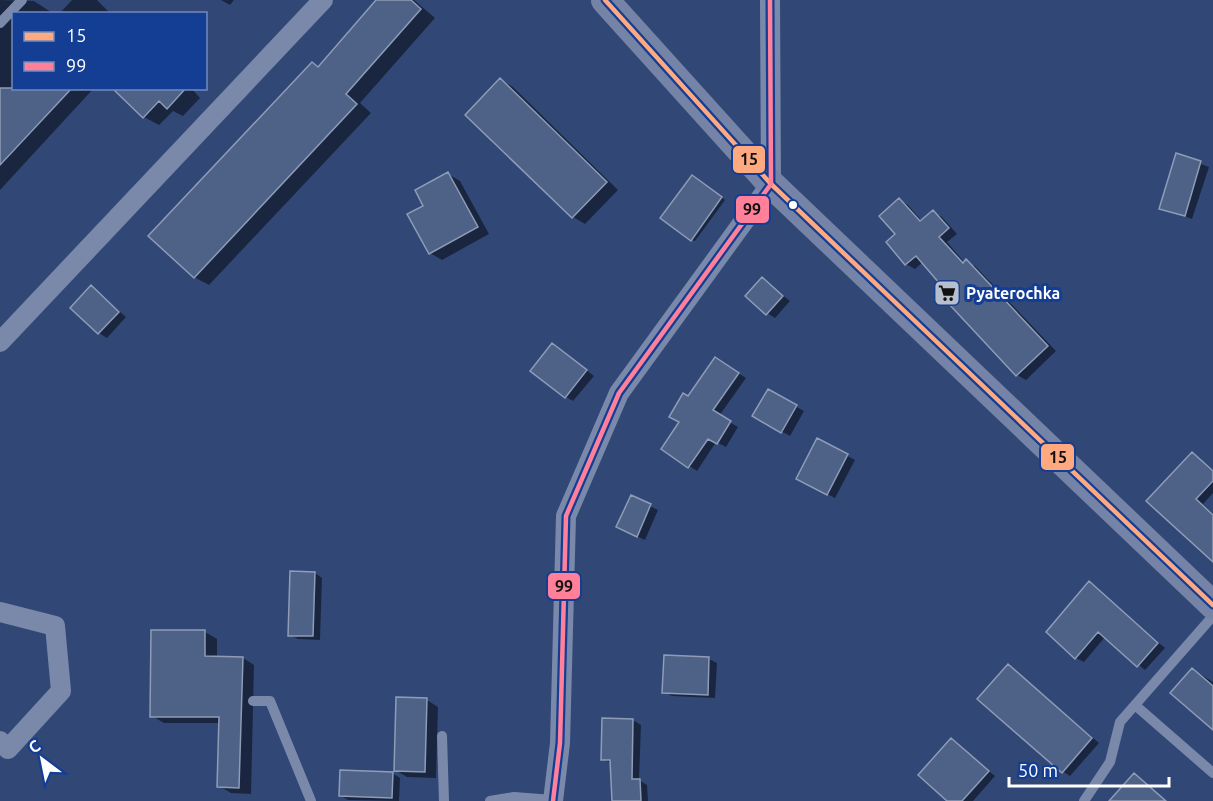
<svg xmlns="http://www.w3.org/2000/svg" width="1213" height="801" viewBox="0 0 1213 801" font-family="Ubuntu,sans-serif">
  <style>
    .shadow { fill: #0007 }
    .building { fill: #4e6186; stroke: #8e9cb7; stroke-width: 1.5 }
    .lines { fill: none; stroke-linecap: round; stroke-linejoin: round }
    .service { stroke: #7a89a9; stroke-width: 10 }
    .minor { stroke: #7a89a9; stroke-width: 20 }
    .secondary { stroke: #7584a6; stroke-width: 28 }
    .bus-1-casing { stroke: #143d94; stroke-width: 9 }
    .bus-2-casing { stroke: #143d94; stroke-width: 9 }
    .bus-1 { stroke: #ffa980; stroke-width: 4.5 }
    .bus-2 { stroke: #ff8098; stroke-width: 4.5 }
    .bus-dot { fill: #fff; stroke: #143d94; stroke-width: 2 }
    .labels { text-anchor: middle; stroke-width: 6; stroke-linejoin: round; paint-order: stroke }
    .poi-label { font-size: 16px; font-weight: bold; fill: #fff; stroke: #143d94; text-anchor: start }
    .line-badge { stroke: #143d94; stroke-width: 2 }
    .pale-badge-label { font-size: 16px; text-anchor: middle; font-weight: bold; fill: #111 }
  </style>
  <rect width="100%" height="100%" fill="#314877"/>
  <!-- shadow -->
  <path class="shadow" d="M0 0 34 1 54 14H14V88H94L0 190Z
    M72 0H97L111 14H59Z
    M221 0H234L230 5Z
    M378 0H414L435 18 360 103 371 113 209 285 194 277 319 68Z
    M501 80 513 87 618 190 585 224 573 217Z
    M114 88H191L200 98 183 116 173 111 159 125 144 117Z
    M1177 155 1209 167 1192 219 1161 208Z
    M448 174 460 181 489 234 442 260 430 253 425 207Z
    M696 179 725 200 695 241 692 240Z
    M900 200 908 205 922 221 933 212 942 217 957 234 947 242 965 263 975 266 1056 351 1026 380 1017 375 923 262 915 269 906 264 897 235Z
    M762 279 790 301 775 318 767 313Z
    M91 287 126 317 107 338 99 333Z
    M560 350 594 376 573 401 566 397Z
    M723 363 746 378 719 416 738 427 726 447 716 442 697 471 663 449 682 422 688 398Z
    M768 391 804 411 790 436 754 416Z
    M817 440 855 460 835 498 805 483Z
    M1192 453 1213 470V493L1203 504 1213 514V560L1148 500Z
    M631 497 658 510 645 540 625 531Z
    M315 573 322 578 320 640 298 639 290 635Z
    M1089 583 1165 648 1145 670 1105 637 1084 662 1076 658Z
    M205 632 217 639V658H243L254 665 251 794 231 793 219 786 221 723H164L152 716Z
    M709 659 717 663 715 698 672 696 664 692Z
    M1008 666 1099 743 1070 776 1062 771Z
    M1193 670 1213 682V728Z
    M427 700 438 707 436 778 407 777 395 770Z
    M603 719 633 720 641 725 639 780 647 785 648 801H614L611 763 602 759Z
    M951 740 995 776 973 801H949Z
    M392 773 400 778 399 801 348 800 340 795Z"/>
  <!-- building -->
  <path class="building" d="M376 0H411L421 9 346 94 357 104 194 278 148 236 312 62 318 67Z
    M500 78 607 182 572 218 465 115Z
    M0 88H72L0 165Z
    M112 88H186L167 109 159 101 143 118Z
    M1176 153 1201 161 1185 216 1159 209Z
    M448 172 478 227 429 254 407 214 423 206 415 190Z
    M692 175 722 197 691 241 660 218Z
    M899 198 920 221 933 210 949 228 939 237 963 263 966 259 1048 346 1016 376 935 289 940 284 916 256 905 265 886 242 895 234 879 216Z
    M762 277 783 296 766 315 745 296Z
    M91 285 119 312 98 334 70 308Z
    M552 343 587 370 565 398 530 371Z
    M715 357 739 373 713 410 731 421 717 444 708 439 688 468 661 449 679 422 669 417 683 393 688 396Z
    M768 389 797 405 781 433 752 416Z
    M817 438 848 454 827 495 796 479Z
    M1192 452 1213 471V481L1196 499 1213 515V562L1146 501Z
    M631 495 651 504 637 537 616 527Z
    M290 571 315 572 313 636H288Z
    M1089 581 1158 643 1137 667 1098 632 1075 659 1046 632Z
    M151 630H205V656L243 657 239 788 217 787 219 717H150Z
    M664 655 709 657 708 695 662 693Z
    M1008 664 1092 738 1062 773 977 699Z
    M1192 668 1213 686V730L1170 693Z
    M396 697 427 698 425 772 394 771Z
    M602 718 633 719 632 779H640L641 801H612L610 760H601Z
    M951 738 989 771 962 801H947L918 775Z
    M340 770 393 772 392 798 339 796Z
    M1134 773 1166 801H1109Z"/>
  <g class="lines">
    <!-- service -->
    <path class="service" d="M0 23 22 0
      M253 701H270L311 801
      M1135 705 1213 773
      M442 736 444 801
      M490 801 514 797 553 800
      M1084 801 1110 762 1120 722 1213 616"/>
    <!-- minor -->
    <path class="minor" d="M0 342 323 0
      M0 612 55 626 61 691 8 749 0 741
      M553 801 560 743 566 516 619 393 771 184 770 0"/>
    <!-- secondary -->
    <path class="secondary" d="M605 0 771 184 1213 605"/>
    <defs>
      <path id="bus-1" d="M605 0 771 184 1213 605"/>
      <path id="bus-2" d="M553 801 560 743 566 516 619 393 771 184 770 0"/>
    </defs>
    <!-- bus-1 casing -->
    <use href="#bus-1" class="bus-1-casing"/>
    <!-- bus-2 casing -->
    <use href="#bus-2" class="bus-2-casing"/>
    <!-- bus-1 -->
    <use href="#bus-1" class="bus-1"/>
    <!-- bus-2 -->
    <use href="#bus-2" class="bus-2"/>
  </g>
  <!-- icons -->
  <defs>
    <symbol id="supermarket-square" viewBox="-11 -11 22 22"><rect x="-9" y="-9" width="18" height="18" rx="4" fill="#b7bfcf" stroke="#143d94"/><path d="M-6-5.5h2.5l.6 2H6L4.5 2H-2.5L-4.4-4H-6ZM-1.5 3.2a1.3 1.3 0 1 0 .1 0ZM3 3.2a1.3 1.3 0 1 0 .1 0Z" fill="#111"/></symbol>
  </defs>
  <g fill-rule="evenodd">
    <use href="#supermarket-square" x="932" y="278" width="30" height="30"/>
  </g>
  <!-- markers -->
  <circle class="bus-dot" cx="793" cy="205" r="5"/>
  <g class="labels">
    <!-- poi labels -->
    <g class="poi-label">
      <text x="966" y="299">Pyaterochka</text>
    </g>
  </g>
  <g class="line-badge">
    <rect x="732" y="145" width="34" height="29" rx="6" fill="#ffa980"/>
    <rect x="735" y="195" width="35" height="29" rx="6" fill="#ff8098"/>
    <rect x="1040" y="443" width="35" height="28" rx="6" fill="#ffa980"/>
    <rect x="547" y="572" width="34" height="28" rx="6" fill="#ff8098"/>
  </g>
  <g class="pale-badge-label">
    <text x="749" y="165">15</text>
    <text x="752" y="215">99</text>
    <text x="1058" y="463">15</text>
    <text x="564" y="592">99</text>
  </g>
  <!-- legend -->
  <rect x="12" y="12" width="195" height="78" fill="#143d94" stroke="#728bbf" stroke-width="1.5"/>
  <rect x="24" y="32" width="30" height="9" fill="#ffa980" stroke="#728bbf" stroke-width="1.5"/>
  <text x="66" y="42" font-size="18" fill="#ffffff">15</text>
  <rect x="24" y="62" width="30" height="9" fill="#ff8098" stroke="#728bbf" stroke-width="1.5"/>
  <text x="66" y="72" font-size="18" fill="#ffffff">99</text>
  <!-- north arrow -->
  <g transform="translate(42 759) rotate(328)" stroke="#143d94" stroke-width="4.5" paint-order="stroke">
  <path d="M0-4.5L10 22L0 15L-10 22Z" fill="#ffffff"/>
  <text y="-9" font-size="16" font-weight="bold" text-anchor="middle" fill="#ffffff">С</text>
  </g>
  <!-- scale -->
  <path d="M1009 777v9h160v-9" fill="none" stroke="#ffffff" stroke-width="3"/>
  <text x="1018" y="777" font-size="18" fill="#ffffff" stroke="#143d94" stroke-width="4.5" paint-order="stroke">50 m</text>
</svg>
